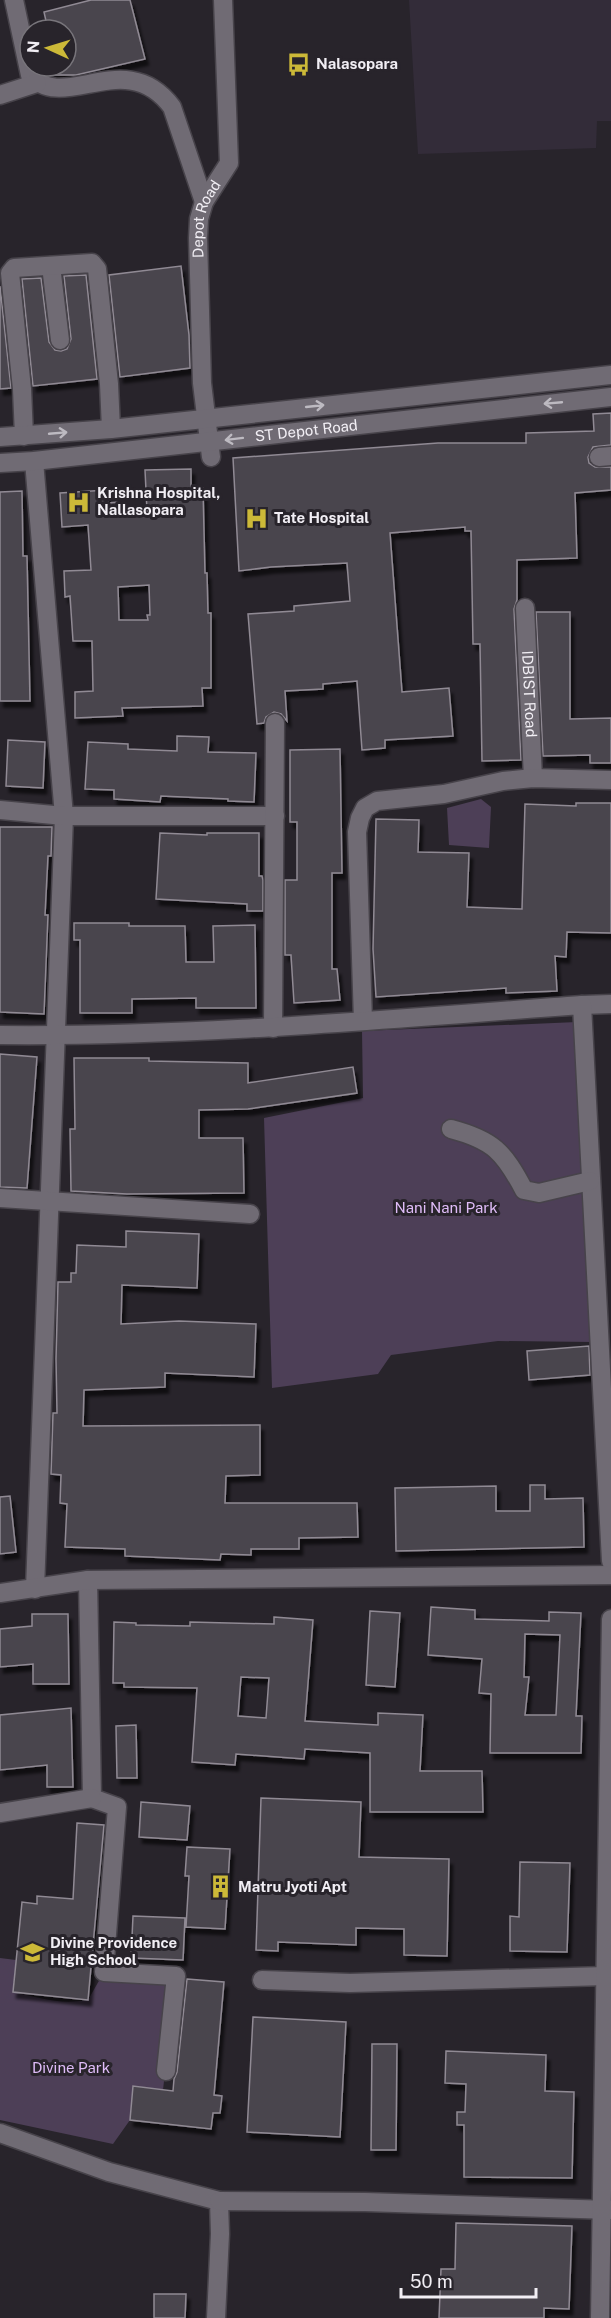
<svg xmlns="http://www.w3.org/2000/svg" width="611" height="2318" viewBox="0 0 611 2318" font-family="'Public Sans',sans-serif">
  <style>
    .built { fill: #332c39 }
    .green { fill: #4d3f57 }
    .building { fill: #4a454d; stroke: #908a94; stroke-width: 1.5; fill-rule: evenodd; filter: url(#shadow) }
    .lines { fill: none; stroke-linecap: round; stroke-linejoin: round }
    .street-casing { stroke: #47434a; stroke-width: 21 }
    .secondary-casing { stroke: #47434a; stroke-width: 21 }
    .street { stroke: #706b74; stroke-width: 18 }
    .secondary { stroke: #706b74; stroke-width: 18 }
    .oneway { stroke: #bdbac1 }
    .labels { text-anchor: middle; stroke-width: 6; stroke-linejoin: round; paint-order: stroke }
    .poi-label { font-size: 15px; font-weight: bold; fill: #f1eef4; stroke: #28242b; text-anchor: start }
    .street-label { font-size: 15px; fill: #f1eef4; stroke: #28242b }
    .park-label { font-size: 15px; fill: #dfbcf8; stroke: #28242b }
  </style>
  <defs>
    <filter id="shadow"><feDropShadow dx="3.5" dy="6" stdDeviation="1.5" flood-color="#0009"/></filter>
  </defs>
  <rect width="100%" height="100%" fill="#28242b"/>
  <!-- built -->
  <path class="built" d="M409 0H611V121H597L596 148 418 154Z"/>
  <!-- green -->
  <path class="green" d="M481 799 491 807 489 848 449 845 447 808Z
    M577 1022 593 1342 498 1341 391 1355 378 1374 272 1388 264 1118 363 1098 362 1031Z
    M0 1958 16 1960 13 1992C41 1998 59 2005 88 2000L104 1972 176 1976 163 2090 133 2087 130 2120 113 2144 0 2120Z"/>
  <!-- building -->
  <path class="building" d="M91 0H130L145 59 76 75H53L51 66H66V30H48L44 12Z
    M181 266 189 335 190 368 120 377 109 275Z
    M86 275 97 379 33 386 22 279 41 278 49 342 55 350 61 351 67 349 71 339 64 276Z
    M0 286 11 388 0 389Z
    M611 413V445L593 447 588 457 589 463 595 467H611V490L575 493 577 558 517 560V600L514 609 521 760 482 761 480 644H473L471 531H465V527L390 533 402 692 449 688 453 736 385 740V748L362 750 357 681 323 684V689L285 691 287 721 281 714 274 712 266 717 264 723 257 724 248 614 294 611V606L350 601 347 563 271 567 239 571 233 458 438 443H526V433L594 431 593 414Z
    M191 469V489L203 488 205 573H207L208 613H211V688H202L203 706 122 708 123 716 75 718V692L93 691 92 641H73L70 596 65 597 64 571 91 570 88 525 62 527 60 493 107 490 108 503 118 502 119 511H147L145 470ZM149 585 150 615H147L148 620H119L118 587Z
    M22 491 23 556H27L30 701H0V492Z
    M536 612H570V719L611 718V763H590V755L543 756Z
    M177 736 209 737 208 752 256 753 254 802 228 801V799L161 796 160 802 114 799V790L85 789 88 742 128 744V749L177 751Z
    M8 740 45 742 43 788 6 786Z
    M340 749 342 873H332V969H337L340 1000 294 1003 291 955H285V880H297V822H290V750Z
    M576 803H611V933L567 932 566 957 555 956 557 991 506 993V988L376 997 373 949 376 819 419 820 418 852 469 853 467 907 522 909 525 804 576 806Z
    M0 827H52L51 856H48L45 915H48L44 1014 0 1012Z
    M160 833 207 835V833H259V876H262L263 880V911H247V904L156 899Z
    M74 923H129V926H185L186 962H214L213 926 255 925 256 1008H196V998L132 999V1013H80V940H74Z
    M0 1054 37 1057 27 1188 0 1187Z
    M74 1058H149V1061L248 1063V1083L353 1067 357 1093 248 1109 199 1110V1138H243L244 1193 127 1194 71 1191 70 1129H75Z
    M126 1231 199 1234 197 1288 122 1285 121 1324 179 1321 256 1324 254 1377 165 1373V1387L84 1390 83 1426 260 1425V1475L226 1476 225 1503H357L358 1537 299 1538V1549H251V1555L221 1554 220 1560 125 1556V1549L65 1547 67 1504 60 1503 61 1475 51 1474 53 1413H57L56 1359 58 1282H71V1273H76L77 1245 126 1247Z
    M589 1346 590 1375 529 1380 527 1351Z
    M530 1485H545V1499L583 1498 584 1547 396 1551 395 1488 496 1486V1511H530Z
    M10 1496 16 1552 0 1554V1497Z
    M431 1607 475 1610V1619L549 1621V1612L581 1613 576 1716H582L581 1753H490L491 1694 479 1693 482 1659 428 1655ZM525 1634 560 1635 556 1715H525L529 1677H524Z
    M370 1611 400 1613 395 1687 366 1685Z
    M32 1614H68L69 1684H33V1664L0 1667V1629L32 1626Z
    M274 1617 313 1620 305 1721 378 1725V1713L423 1715 420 1771H482L483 1812H370V1753L305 1749 304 1759 236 1754 235 1765 192 1762 197 1688 124 1687V1683H113L114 1622 136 1623V1625L190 1626V1622L274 1624ZM241 1677 269 1678 266 1718 238 1716Z
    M71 1708 73 1787H47V1765L0 1770V1715Z
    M136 1725 137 1778H117L116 1726Z
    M261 1798 361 1802 359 1857 449 1859 447 1956 404 1955V1929L356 1928V1945L278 1942V1951L256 1950Z
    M141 1802 190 1806 187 1840 139 1837Z
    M77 1823 104 1825 88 2000 13 1992 22 1902 37 1904V1896L73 1899Z
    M187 1847 230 1849 225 1929 186 1927 189 1876H185Z
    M520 1862 570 1863 567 1952 510 1951V1916L519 1917Z
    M133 1916 185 1918 183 1960 131 1958Z
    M187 1979 224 1982 214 2095 222 2096 220 2113H213L211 2129 130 2120 133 2086 173 2091 174 2079 177 2072Z
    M253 2017 346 2022 340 2137 247 2132Z
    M372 2044H397L396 2150H371Z
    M446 2051 546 2055 545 2091 574 2092 572 2178 464 2177V2125H457V2112H465L466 2084 445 2083Z
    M456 2223 572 2226 569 2309 544 2308V2318H439L441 2269H455Z
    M154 2294H186L185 2318H154Z"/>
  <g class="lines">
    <defs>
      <g id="street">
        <path d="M14 0 30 75C64 114 126 45 172 107L204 202"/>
        <path d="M0 95 37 83"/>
        <path d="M51 266 60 340"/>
        <path d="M24 436 22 389 10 273 14 268 92 263 97 269 109 384 111 429"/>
        <path id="s1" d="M211 457 202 383 198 238 199 219 204 202 229 163 223 0"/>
        <path d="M599 457 611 456"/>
        <path d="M34 461 64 816 35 1589"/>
        <path id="s2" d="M525 608 533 778"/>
        <path d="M0 810 64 816H275"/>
        <path d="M582 1005 611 1004"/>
        <path d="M363 1021 357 832 360 818 365 808 377 801 444 794 503 781 533 778 611 780"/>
        <path d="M273 1028 275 723"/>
        <path d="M0 1035C194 1037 388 1019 582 1005L611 1561"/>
        <path d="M451 1129C493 1140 504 1152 524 1190L539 1193 590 1181"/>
        <path d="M0 1198 250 1214"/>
        <path d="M88 1580 92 1798 117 1807 104 1972 176 1976 166 2071"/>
        <path d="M0 1813 92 1798"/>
        <path d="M262 1980 350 1983 606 1976"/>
        <path d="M0 2133 109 2172 219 2201 220 2234 216 2318"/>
        <path d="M219 2201 365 2202 611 2210"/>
        <path d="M600 2318 611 1619"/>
      </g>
      <g id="secondary">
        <path d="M0 437 111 429 611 375"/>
        <path id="s3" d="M0 463 34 461 611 397"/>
        <path d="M0 1593 88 1580 611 1575"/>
      </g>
    </defs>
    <!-- street casing -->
    <use href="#street" class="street-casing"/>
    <!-- secondary casing -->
    <use href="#secondary" class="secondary-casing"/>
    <!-- street -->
    <use href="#street" class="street"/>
    <!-- secondary -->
    <use href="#secondary" class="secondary"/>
  </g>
  <!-- one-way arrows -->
  <defs><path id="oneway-shaft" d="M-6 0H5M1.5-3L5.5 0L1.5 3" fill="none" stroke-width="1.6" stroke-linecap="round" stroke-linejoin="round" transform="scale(1.5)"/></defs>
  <g class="oneway">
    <use href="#oneway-shaft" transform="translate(553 403) rotate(175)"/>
    <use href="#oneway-shaft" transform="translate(315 406) rotate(-6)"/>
    <use href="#oneway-shaft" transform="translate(58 433) rotate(-5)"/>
    <use href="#oneway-shaft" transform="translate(234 439) rotate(173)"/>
  </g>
  <!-- icons -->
  <defs>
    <symbol id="bus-bare" viewBox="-9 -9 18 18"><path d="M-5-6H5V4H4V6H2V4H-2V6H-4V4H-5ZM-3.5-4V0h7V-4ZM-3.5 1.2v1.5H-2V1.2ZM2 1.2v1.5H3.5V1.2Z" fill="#ccb938" stroke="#28242b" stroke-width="2.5" paint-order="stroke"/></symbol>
    <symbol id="hospital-bare" viewBox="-9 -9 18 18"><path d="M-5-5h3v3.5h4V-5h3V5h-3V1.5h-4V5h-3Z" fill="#ccb938" stroke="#28242b" stroke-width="2.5" paint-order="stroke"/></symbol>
    <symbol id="building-bare" viewBox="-9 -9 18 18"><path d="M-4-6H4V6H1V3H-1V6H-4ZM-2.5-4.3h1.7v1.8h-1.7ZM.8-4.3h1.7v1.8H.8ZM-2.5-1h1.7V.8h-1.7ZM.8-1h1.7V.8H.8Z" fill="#ccb938" stroke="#28242b" stroke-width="2.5" paint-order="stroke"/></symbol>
    <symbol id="school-bare" viewBox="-9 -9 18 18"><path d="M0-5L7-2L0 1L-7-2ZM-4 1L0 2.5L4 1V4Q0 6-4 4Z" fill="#ccb938" stroke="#28242b" stroke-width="2.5" paint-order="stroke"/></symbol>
  </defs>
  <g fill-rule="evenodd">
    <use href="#bus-bare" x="282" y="48" width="33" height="33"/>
    <use href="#hospital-bare" x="62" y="486" width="33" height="33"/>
    <use href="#hospital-bare" x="240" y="502" width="33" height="33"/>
    <use href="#building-bare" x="204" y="1870" width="33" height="33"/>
    <use href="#school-bare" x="16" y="1936" width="33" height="33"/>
  </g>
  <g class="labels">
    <!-- poi labels -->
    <g class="poi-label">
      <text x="316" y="69">Nalasopara</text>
      <text x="97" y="498">Krishna Hospital,<tspan x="97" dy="17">Nallasopara</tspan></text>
      <text x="274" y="523">Tate Hospital</text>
      <text x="238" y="1892">Matru Jyoti Apt</text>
      <text x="50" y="1948">Divine Providence<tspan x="50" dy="17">High School</tspan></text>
    </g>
    <!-- street labels -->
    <g class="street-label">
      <text dy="5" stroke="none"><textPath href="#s1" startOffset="240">Depot Road</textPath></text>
      <text dy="5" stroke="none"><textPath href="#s3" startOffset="308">ST Depot Road</textPath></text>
      <text dy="5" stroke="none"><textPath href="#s2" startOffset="86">IDBIST Road</textPath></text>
    </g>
    <!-- park labels -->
    <g class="park-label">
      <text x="446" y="1213">Nani Nani Park</text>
      <text x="71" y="2073">Divine Park</text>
    </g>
  </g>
  <!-- north arrow -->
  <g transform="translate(48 48) rotate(274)"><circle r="28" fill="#28242b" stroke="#78757b" stroke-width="1.5"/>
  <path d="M0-4.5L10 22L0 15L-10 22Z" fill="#ccb938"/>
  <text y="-9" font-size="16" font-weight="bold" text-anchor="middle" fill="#f1eef4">N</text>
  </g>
  <!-- scale -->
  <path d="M401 2288v9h135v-9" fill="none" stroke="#f1eef4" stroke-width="3"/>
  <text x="410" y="2288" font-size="18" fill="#f1eef4" stroke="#28242b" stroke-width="4.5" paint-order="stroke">50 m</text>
</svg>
